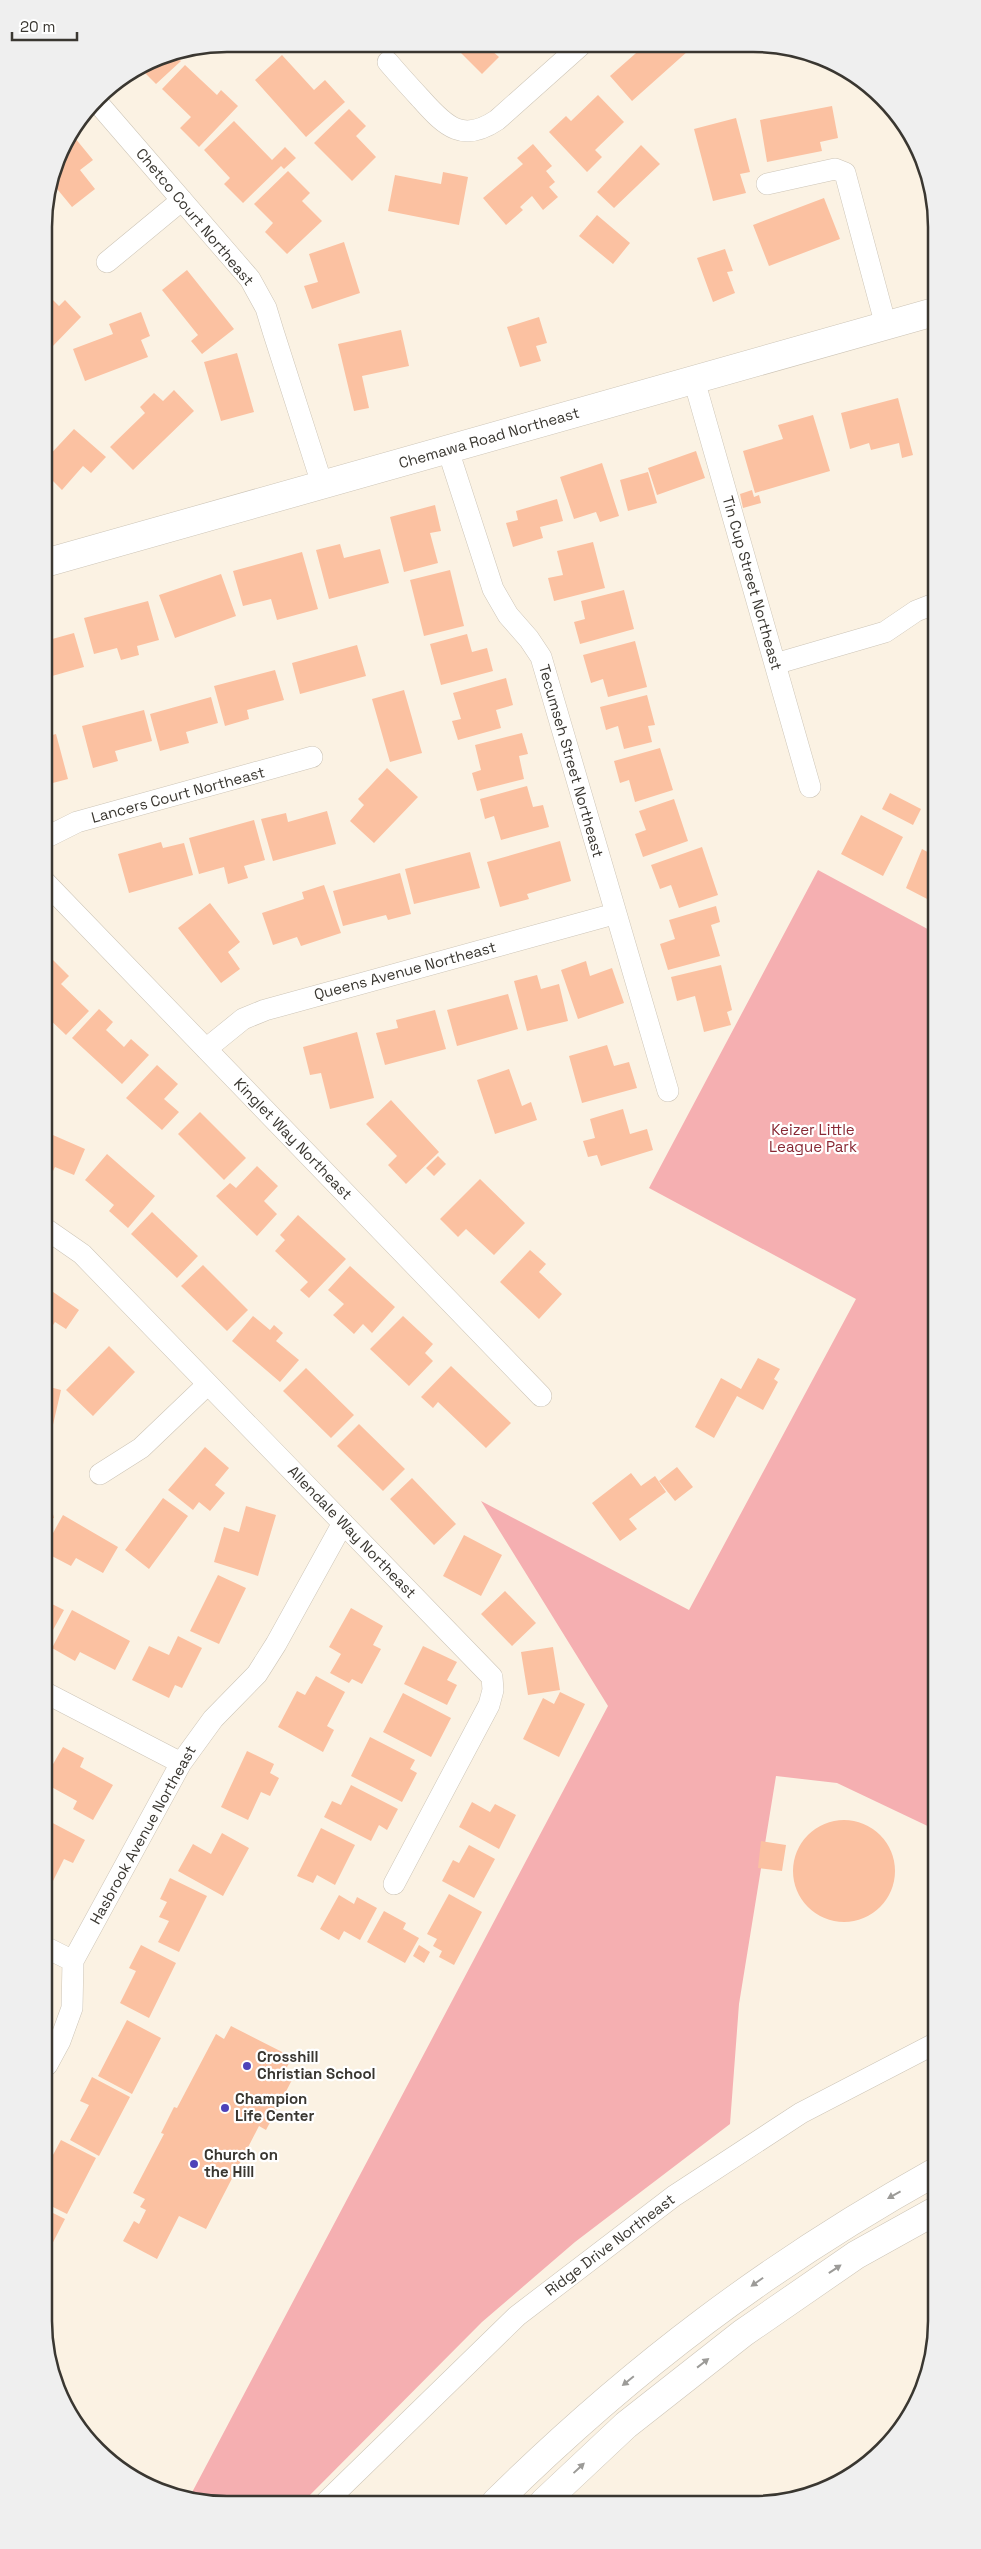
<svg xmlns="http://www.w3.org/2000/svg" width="981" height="2549" viewBox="0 0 981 2549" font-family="'Space Grotesk',sans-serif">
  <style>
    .green { fill: #f5afb1 }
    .building { fill: #fbc1a1 }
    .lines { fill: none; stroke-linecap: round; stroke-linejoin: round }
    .minor-casing { stroke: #cdc5b7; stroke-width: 22 }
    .major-casing { stroke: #cdc5b7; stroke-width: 29 }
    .highway-casing { stroke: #cdc5b7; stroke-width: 29 }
    .minor { stroke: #fff; stroke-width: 21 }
    .major { stroke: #fff; stroke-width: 28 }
    .highway { stroke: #fff; stroke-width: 28 }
    .oneway { fill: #9c9b98 }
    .poi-dot { fill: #4e42b9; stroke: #fff; stroke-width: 2 }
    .labels { text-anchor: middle; stroke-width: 4.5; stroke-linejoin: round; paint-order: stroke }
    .street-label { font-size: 15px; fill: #3a3731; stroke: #fff }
    .park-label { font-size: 15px; fill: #882834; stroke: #fff }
    .poi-label { font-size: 15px; font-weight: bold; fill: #3a3731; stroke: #fff; text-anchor: start }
    .rim { fill: none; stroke: #3a3731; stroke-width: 2.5 }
  </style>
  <rect width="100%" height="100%" fill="#fbf2e3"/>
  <!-- green -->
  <path class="green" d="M818 870 935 933 936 1830 837 1783 776 1776 739 2004 730 2124 575 2242 482 2322 303 2502 188 2500 608 1706 481 1501 689 1610 856 1299 649 1188Z"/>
  <!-- building -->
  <path class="building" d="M453 45H496L491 50 499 57 482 74Z
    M644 46 684 47 688 51 632 101 610 76Z
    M174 54 181 61 156 84 140 68 158 58Z
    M282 55 314 90 325 80 345 102 306 137 255 80Z
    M185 65 217 95 221 90 238 106 199 147 180 128 191 117 162 89Z
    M598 95 624 122 595 150 602 157 587 172 549 132 566 116 571 121Z
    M832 106 838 138 820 142 822 151 767 162 760 120Z
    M349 109 366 126 356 136 376 157 352 181 314 143Z
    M736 118 750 172 740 174 746 193 713 201 694 129Z
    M234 121 272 160 285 147 296 158 284 169 281 166 243 203 224 184 230 178 204 150Z
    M75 138 93 160 80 170 95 189 72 207 53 184 62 149Z
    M533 144 552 166 546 171 555 182 549 187 558 197 543 210 532 196 520 207 523 210 506 225 483 198 523 164 517 158Z
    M641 145 660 164 614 208 597 192Z
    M288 171 310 193 302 201 322 221 287 254 265 232 273 223 254 204Z
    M443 172 468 177 459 225 388 211 395 175 441 184Z
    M824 198 840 239 769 266 753 225Z
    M597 215 630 243 613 264 579 236Z
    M344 242 360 293 312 309 304 286 318 282 309 254Z
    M725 249 733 271 727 272 735 293 713 302 697 258Z
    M187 270 234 329 202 354 191 341 198 335 162 290Z
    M44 291 59 306 65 300 81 317 51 348 44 341Z
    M141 312 150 336 141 340 148 357 85 381 73 349 113 334 109 324Z
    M539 317 547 343 536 346 541 361 520 367 507 327Z
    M401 330 409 366 362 376 369 408 354 411 338 344Z
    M237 353 254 412 221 421 204 362Z
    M174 390 194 411 133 470 110 447 145 413 140 407 154 393 163 401Z
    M898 398 913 455 902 458 899 443 871 450 869 443 850 449 841 413Z
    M813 415 830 471 755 493 743 451 783 439 778 425Z
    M74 429 106 457 91 473 83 466 62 490 52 480 45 488V460Z
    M696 451 705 478 657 495 648 468Z
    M602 463 619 516 600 522 596 512 574 519 560 477Z
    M648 472 657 503 628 511 620 480Z
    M752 490 754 497 759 495 761 503 743 508 740 494Z
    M557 499 563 521 540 527 543 538 513 547 506 523 518 520 516 511Z
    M435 505 441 531 430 533 438 563 404 572 390 517Z
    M593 542 605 588 554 601 548 578 563 575 557 551Z
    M340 544 344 558 380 549 389 583 329 599 316 550Z
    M302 552 318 609 277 620 271 599 243 606 233 571Z
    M450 570 464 626 424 636 410 580Z
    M221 574 236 616 175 638 159 595Z
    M624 590 634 629 580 644 574 622 585 619 581 601Z
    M148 601 159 640 137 646 139 655 121 660 117 648 94 654 84 618Z
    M74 633 84 667 45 678V641Z
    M467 634 472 652 487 648 493 671 441 685 430 644Z
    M635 641 647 687 608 697 603 679 591 683 583 655Z
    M357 645 366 676 300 694 292 663Z
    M275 670 284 700 247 710 249 719 225 726 214 686Z
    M506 678 513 705 496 710 501 728 458 740 452 721 461 719 453 693Z
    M404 690 422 753 390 762 372 699Z
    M647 695 655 725 648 726 652 742 624 749 618 726 606 730 600 707Z
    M211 697 218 723 186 732 189 743 160 751 150 714Z
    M144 710 152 741 115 751 118 761 93 768 82 726Z
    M522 733 528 754 519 756 524 779 477 791 472 773 481 770 475 745Z
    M56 734 68 779 45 785V737Z
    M660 748 673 790 635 802 629 780 620 783 614 761Z
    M387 768 418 797 374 843 350 821 364 805 358 799Z
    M527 786 533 807 543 805 549 827 501 840 494 816 485 819 480 799Z
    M890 793 921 809 913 825 882 809Z
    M674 799 688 841 643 857 635 834 646 830 639 811Z
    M327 811 336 844 273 861 261 819 286 813 288 822Z
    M861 815 903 837 883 876 841 854Z
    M254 820 265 860 244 866 248 878 228 884 224 867 199 874 189 838Z
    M560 841 571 881 527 894 529 899 500 907 487 862Z
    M161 842 163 848 184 843 193 875 129 893 118 854Z
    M702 847 718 895 679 908 671 885 660 889 651 865Z
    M922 849 935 856V907L931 906 933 902 906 888Z
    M470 852 480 888 414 904 405 869Z
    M400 873 411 914 388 920 386 915 343 926 333 891Z
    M324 885 341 933 301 946 297 937 273 945 262 913 304 899 302 892Z
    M210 903 240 942 228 952 240 969 221 983 178 928Z
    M716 906 720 922 711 925 720 956 668 970 660 944 675 939 669 920Z
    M52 959 69 976 61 984 89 1011 66 1035 45 1015V965Z
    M586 961 590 976 612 968 624 1003 578 1019 561 970Z
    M721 965 732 1010 727 1012 731 1025 704 1032 695 996 677 1001 671 977Z
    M537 975 541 989 559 984 568 1021 527 1031 514 981Z
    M508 994 518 1029 457 1046 447 1010Z
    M99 1009 113 1022 106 1030 124 1047 131 1039 149 1055 122 1084 72 1038Z
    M435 1010 446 1049 385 1065 376 1033 398 1028 396 1020Z
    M357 1032 374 1098 330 1109 321 1073 310 1075 303 1047Z
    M607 1045 614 1066 629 1062 637 1088 582 1103 569 1056Z
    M157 1065 178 1084 164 1099 179 1112 162 1130 126 1098Z
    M509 1069 522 1106 531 1102 537 1120 495 1134 477 1080Z
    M391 1100 439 1152 406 1184 388 1165 397 1156 366 1124Z
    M623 1109 630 1134 647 1129 653 1150 601 1166 597 1155 588 1157 583 1141 595 1138 590 1119Z
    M200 1112 246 1158 224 1180 178 1134Z
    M46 1132 85 1149 74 1175 55 1167 51 1175 46 1173Z
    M107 1154 155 1196 128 1228 109 1211 114 1205 85 1180Z
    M438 1156 446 1164 434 1176 426 1168Z
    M257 1166 278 1186 264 1201 277 1214 257 1236 216 1196 230 1183 236 1188Z
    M480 1179 525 1223 494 1255 466 1229 458 1237 440 1219Z
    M152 1212 198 1256 177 1278 131 1234Z
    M298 1215 346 1259 309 1298 300 1290 308 1282 275 1251 285 1240 280 1235Z
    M530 1250 546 1264 539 1272 562 1294 539 1319 500 1282Z
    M203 1265 248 1310 227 1331 181 1286Z
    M350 1266 395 1307 372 1333 363 1324 354 1334 333 1315 344 1304 328 1290Z
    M46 1287 79 1310 66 1329 55 1322 51 1328 46 1324Z
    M253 1316 270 1330 274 1325 283 1333 276 1341 299 1360 280 1382 232 1341Z
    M403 1316 433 1344 425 1353 433 1361 409 1386 370 1349Z
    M109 1346 135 1372 93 1416 66 1390Z
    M758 1358 780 1369 774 1379 778 1382 763 1410 737 1396 714 1438 695 1427 721 1378 741 1389Z
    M451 1366 511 1423 486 1448 438 1402 433 1408 421 1397Z
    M306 1368 354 1415 331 1438 283 1391Z
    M46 1386 61 1390 47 1451H46Z
    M359 1424 405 1469 383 1491 337 1446Z
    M205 1447 229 1468 215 1485 225 1493 210 1511 199 1502 193 1510 168 1490Z
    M677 1467 693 1487 675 1501 659 1481Z
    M631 1473 641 1486 655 1476 666 1492 629 1519 637 1529 620 1541 592 1503Z
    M412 1478 456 1524 434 1545 390 1499Z
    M46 1487 54 1518 46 1520Z
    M163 1498 188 1516 149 1569 125 1550Z
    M246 1506 276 1515 258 1576 214 1562 224 1527 239 1532Z
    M63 1515 118 1547 103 1573 76 1558 71 1566 46 1553 50 1544 48 1542Z
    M464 1535 502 1555 481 1596 443 1576Z
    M218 1575 246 1588 219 1644 190 1631Z
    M505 1591 536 1623 512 1646 481 1614Z
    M46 1601 64 1610 48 1639 46 1637Z
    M351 1608 383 1626 373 1645 381 1649 362 1684 352 1679 349 1683 330 1673 341 1654 329 1647Z
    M72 1610 130 1641 115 1670 80 1652 75 1661 52 1648Z
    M178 1636 202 1648 182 1688 175 1685 169 1698 132 1680 149 1646 169 1655Z
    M423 1646 457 1662 447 1680 457 1685 447 1705 404 1684Z
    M553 1647 560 1690 528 1695 521 1652Z
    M316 1676 345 1692 327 1726 334 1730 323 1752 278 1727 297 1691 305 1695Z
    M560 1692 585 1704 559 1757 523 1739 543 1698 554 1704Z
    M403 1693 451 1718 431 1757 383 1732Z
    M370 1737 415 1760 410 1769 417 1773 402 1802 351 1776Z
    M63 1747 84 1758 80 1767 113 1785 93 1820 73 1809 77 1801 46 1784V1776Z
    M247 1751 274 1764 270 1773 279 1778 270 1796 261 1792 248 1820 221 1807Z
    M351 1785 398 1809 387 1830 379 1825 371 1841 324 1817 332 1801 341 1805Z
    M472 1802 490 1812 495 1804 516 1815 499 1849 459 1827Z
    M793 1871a51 51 0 1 1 102 0a51 51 0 1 1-102 0Z
    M47 1820 85 1840 73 1863 64 1859 47 1893Z
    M321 1828 355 1845 335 1885 317 1875 313 1883 297 1876Z
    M222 1833 249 1848 223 1896 178 1871 193 1844 211 1854Z
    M761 1841 786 1845 782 1871 758 1868Z
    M469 1845 495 1859 474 1898 442 1881 453 1860 459 1863Z
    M170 1878 207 1896 179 1952 158 1942 169 1921 159 1917 167 1902 160 1899Z
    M449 1894 482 1912 454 1965 439 1957 442 1951 433 1946 437 1939 427 1934Z
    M339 1895 354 1904 357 1897 377 1908 360 1940 344 1931 339 1940 320 1929Z
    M384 1911 406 1923 403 1929 419 1938 405 1963 367 1942Z
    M141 1945 176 1963 149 2018 120 2003 136 1971 129 1968Z
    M419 1945 430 1952 424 1963 413 1956Z
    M127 2020 161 2038 132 2094 98 2076Z
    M231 2026 292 2057 285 2071 294 2076 266 2130 259 2126 206 2229 179 2216 157 2259 123 2241 134 2221 139 2224 146 2210 140 2207 145 2199 133 2193 164 2134 161 2133 174 2107 177 2108 216 2034 224 2039Z
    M92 2077 130 2097 99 2156 70 2140 89 2105 80 2101Z
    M61 2140 96 2158 67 2214 47 2204V2187L51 2180 47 2178V2166Z
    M47 2210 65 2219 47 2254Z"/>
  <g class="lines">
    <defs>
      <path id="minor" d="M388 62C399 75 411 88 422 100 446 127 463 143 497 120L580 46
        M97 102 250 279 266 308 273 331 322 484
        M767 184 835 169 845 173 886 326
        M107 262 182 200
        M694 380 810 787
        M448 450 493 589 508 615 529 639 541 657 668 1091
        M775 664 885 632 916 611 934 604
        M45 838 77 822 312 757
        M45 882 541 1396
        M206 1049 243 1019 265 1010 614 914
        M46 1229 82 1254 492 1677 493 1690 489 1705 394 1884
        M100 1474 141 1448 208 1384
        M46 1693 181 1763
        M47 1948 73 1961
        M47 2065 60 2041 72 2008 73 1961 181 1763 213 1719 257 1674 276 1644 343 1523
        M326 2502 517 2316 674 2196 801 2113 936 2043"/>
      <path id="major" d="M45 563 934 312"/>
      <path id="highway" d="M496 2502C632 2368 770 2264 937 2171
        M544 2502 626 2425 743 2333 856 2255 937 2210"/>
    </defs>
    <!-- minor casing -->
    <use href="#minor" class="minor-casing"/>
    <!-- major casing -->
    <use href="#major" class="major-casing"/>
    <!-- highway casing -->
    <use href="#highway" class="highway-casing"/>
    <!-- minor -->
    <use href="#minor" class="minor"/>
    <!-- major -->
    <use href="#major" class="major"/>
    <!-- highway -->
    <use href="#highway" class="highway"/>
  </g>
  <!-- one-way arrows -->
  <defs><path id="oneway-solid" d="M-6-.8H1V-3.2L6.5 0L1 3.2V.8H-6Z" transform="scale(1.25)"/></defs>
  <g class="oneway">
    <use href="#oneway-solid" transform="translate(894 2195) rotate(151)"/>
    <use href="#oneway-solid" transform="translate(835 2269) rotate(-34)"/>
    <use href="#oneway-solid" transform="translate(757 2282) rotate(145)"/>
    <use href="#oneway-solid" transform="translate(703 2363) rotate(-38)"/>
    <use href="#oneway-solid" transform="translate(628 2381) rotate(141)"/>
    <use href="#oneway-solid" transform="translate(579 2468) rotate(-43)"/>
  </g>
  <!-- markers -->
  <g class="poi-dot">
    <circle cx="247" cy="2066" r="5"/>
    <circle cx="225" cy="2108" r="5"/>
    <circle cx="194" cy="2164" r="5"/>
  </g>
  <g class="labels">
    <!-- street labels -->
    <g class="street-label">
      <text transform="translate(195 217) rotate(50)" y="5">Chetco Court Northeast</text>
      <text transform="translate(489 438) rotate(-16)" y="5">Chemawa Road Northeast</text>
      <text transform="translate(752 583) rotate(74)" y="5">Tin Cup Street Northeast</text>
      <text transform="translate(571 761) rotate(74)" y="5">Tecumseh Street Northeast</text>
      <text transform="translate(178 795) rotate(-15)" y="5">Lancers Court Northeast</text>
      <text transform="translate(405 971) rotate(-15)" y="5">Queens Avenue Northeast</text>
      <text transform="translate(293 1139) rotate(46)" y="5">Kinglet Way Northeast</text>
      <text transform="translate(352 1532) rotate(46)" y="5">Allendale Way Northeast</text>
      <text transform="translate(143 1835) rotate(-61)" y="5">Hasbrook Avenue Northeast</text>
      <text transform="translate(610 2245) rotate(-37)" y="5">Ridge Drive Northeast</text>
    </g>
    <!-- park labels -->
    <g class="park-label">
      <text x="813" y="1135">Keizer Little<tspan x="813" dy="17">League Park</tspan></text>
    </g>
    <!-- poi labels -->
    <g class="poi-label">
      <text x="257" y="2062">Crosshill<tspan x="257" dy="17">Christian School</tspan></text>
      <text x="235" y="2104">Champion<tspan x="235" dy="17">Life Center</tspan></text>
      <text x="204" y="2160">Church on<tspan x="204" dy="17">the Hill</tspan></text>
    </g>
  </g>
  <!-- crop -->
  <path d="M0 0H981V2549H0ZM227 52H753A175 175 0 0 1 928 227V2321A175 175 0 0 1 753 2496H227A175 175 0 0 1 52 2321V227A175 175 0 0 1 227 52Z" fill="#efefef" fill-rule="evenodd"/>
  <path class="rim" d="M227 52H753A175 175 0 0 1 928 227V2321A175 175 0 0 1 753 2496H227A175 175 0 0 1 52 2321V227A175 175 0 0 1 227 52Z"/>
  <!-- scale -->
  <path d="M12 32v8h65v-8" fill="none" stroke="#3a3731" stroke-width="2.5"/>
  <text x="20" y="32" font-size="15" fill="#3a3731" stroke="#ffffff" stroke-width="4" paint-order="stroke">20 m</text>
</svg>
